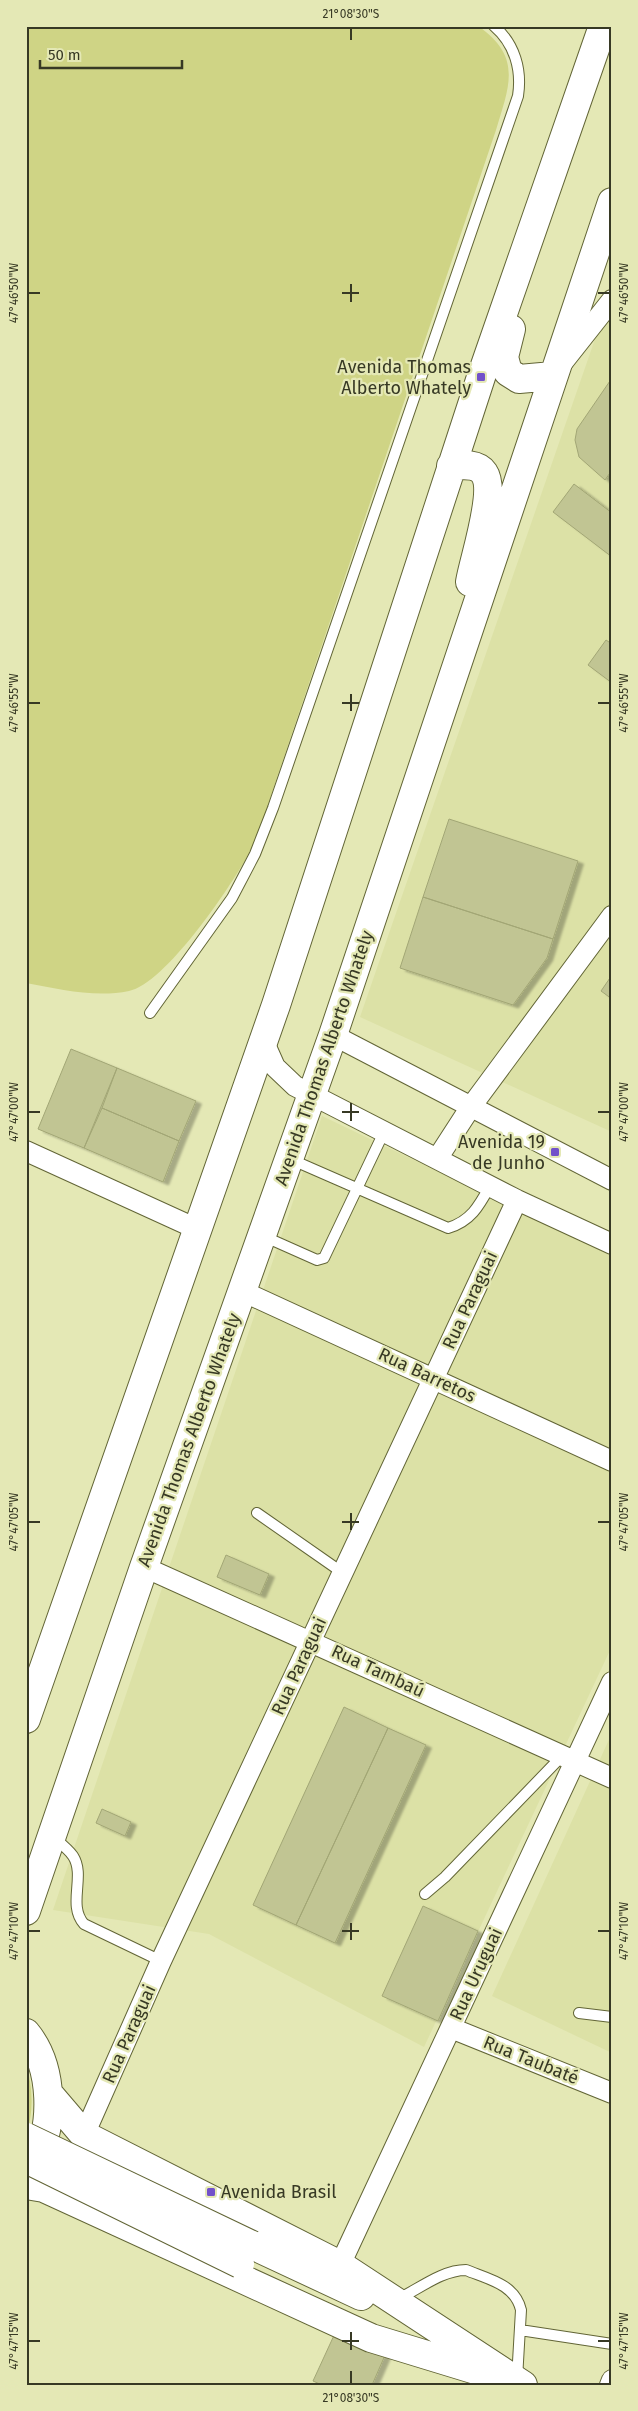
<svg xmlns="http://www.w3.org/2000/svg" width="638" height="2411" viewBox="0 0 638 2411" font-family="'Fira Sans',sans-serif">
  <style>
    .built { fill: #dce1a6 }
    .green { fill: #cfd485 }
    .building { fill: #c1c593; stroke: #a2a675; filter: url(#shadow) }
    .lines { fill: none; stroke-linecap: round; stroke-linejoin: round }
    .service-casing { stroke: #626536; stroke-width: 12 }
    .minor-casing { stroke: #626536; stroke-width: 22 }
    .secondary-casing { stroke: #626536; stroke-width: 30 }
    .service { stroke: #fff; stroke-width: 10 }
    .minor { stroke: #fff; stroke-width: 20 }
    .secondary { stroke: #fff; stroke-width: 28 }
    .secondary-bridge-casing { stroke: #626536; stroke-width: 30; stroke-linecap: butt }
    .secondary-bridge { stroke: #fff; stroke-width: 28 }
    .ticks { fill: none; stroke: #373924; stroke-width: 2 }
    .poi-dot { fill: #7251ca; stroke: #e4e8b5; stroke-width: 2 }
    .labels { text-anchor: middle; stroke-width: 4.5; stroke-linejoin: round; paint-order: stroke }
    .poi-label { font-size: 18px; fill: #373924; stroke: #e4e8b5; text-anchor: end }
    .street-label { font-size: 18px; fill: #373924; stroke: #e4e8b5 }
    .neatline { fill: none; stroke: #373924; stroke-width: 2 }
    .ticks-label { font-size: 12px; text-anchor: middle; fill: #373924 }
  </style>
  <defs>
    <filter id="shadow"><feDropShadow dx="5.5" dy="3" stdDeviation="1" flood-color="#0004"/></filter>
  </defs>
  <rect width="100%" height="100%" fill="#e4e8b5"/>
  <!-- built -->
  <path class="built" d="M612 290V1132L360 1017Z
    M322 1116 612 1255V1646L424 2047 209 1934 53 1910Z
    M612 1733V2053L492 1996Z"/>
  <!-- green -->
  <path class="green" d="M26 26H478C523 57 509 86 496 130L280 769C270 796 262 830 248 855 230 888 165 984 129 991 95 998 59 989 26 983Z
    M26 2064C33 2088 34 2111 26 2136Z"/>
  <!-- building -->
  <path class="building" d="M612 378V470L605 480 579 457 575 440 577 429Z
    M574 484 612 513V557L553 512Z
    M606 640 612 644V683L588 665Z
    M449 819 578 861 553 939 423 897Z
    M423 897 553 939 547 958 513 1005 400 968Z
    M612 975V999L601 991Z
    M71 1049 117 1068 84 1148 38 1129Z
    M117 1068 196 1101 179 1141 102 1108Z
    M102 1108 179 1141 163 1182 84 1148Z
    M226 1555 269 1574 260 1595 217 1577Z
    M344 1707 388 1728 296 1925 253 1905Z
    M388 1728 426 1745 335 1943 296 1925Z
    M102 1809 131 1822 125 1836 96 1823Z
    M423 1906 478 1931 438 2021 382 1996Z
    M336 2331 386 2353 372 2385H322L313 2381Z"/>
  <g class="lines">
    <defs>
      <path id="service" d="M150 1013 232 898 255 854 273 808 518 96C522 70 515 44 494 26
        M290 1159 448 1228C471 1221 479 1206 490 1186
        M263 1236 317 1260 324 1258 384 1132
        M257 1513 343 1573
        M53 1837C59 1842 68 1849 73 1856 86 1876 67 1905 84 1924L161 1961
        M425 1894 445 1877 562 1756
        M579 2013 612 2017
        M398 2299C419 2289 442 2270 466 2270 488 2279 515 2284 521 2310L517 2379
        M520 2330 612 2344"/>
      <path id="minor" d="M563 362 612 300
        M333 1035 612 1180
        M263 1040 275 1067 295 1086 517 1200 612 1244
        M26 1151 197 1229
        M437 1159 470 1108 612 916
        M242 1291 612 1461
        M144 1567 612 1778
        M451 2028 612 2093
        M84 2135 161 1961 517 1200
        M340 2265 612 1682
        M610 2385 612 2380"/>
      <path id="secondary" d="M511 329 504 357 508 372 519 379 553 376
        M451 466C462 465 477 463 484 473 497 492 474 558 470 582
        M26 1719 276 1005 481 377 603 26
        M26 1911 144 1567 333 1035 612 202
        M26 2033C54 2067 55 2128 33 2164
        M49 2094 84 2135 340 2265 523 2385
        M26 2185 44 2188 371 2338 489 2374
        M252 2245 361 2296"/>
    </defs>
    <!-- service casing -->
    <use href="#service" class="service-casing"/>
    <!-- minor casing -->
    <use href="#minor" class="minor-casing"/>
    <!-- secondary casing -->
    <use href="#secondary" class="secondary-casing"/>
    <!-- service -->
    <use href="#service" class="service"/>
    <!-- minor -->
    <use href="#minor" class="minor"/>
    <!-- secondary -->
    <use href="#secondary" class="secondary"/>
    <defs>
      <path id="secondary-bridge" d="M26 2137 252 2245
        M26 2159 240 2264"/>
    </defs>
    <!-- secondary-bridge casing -->
    <use href="#secondary-bridge" class="secondary-bridge-casing"/>
    <!-- secondary-bridge -->
    <use href="#secondary-bridge" class="secondary-bridge"/>
  </g>
  <!-- ticks -->
  <path class="ticks" d="M351 28V40M351 284V302M28 293H40M342 293H359M598 293H610M351 694V711M28 703H40M342 703H359M598 703H610M351 1103V1121M28 1112H40M342 1112H359M598 1112H610M351 1513V1530M28 1522H40M342 1522H359M598 1522H610M351 1923V1940M28 1931H40M342 1931H359M598 1931H610M351 2332V2350M28 2341H40M342 2341H359M598 2341H610M351 2371V2384"/>
  <!-- markers -->
  <g class="poi-dot">
    <rect x="476" y="372" width="10" height="10" rx="2.5"/>
    <rect x="550" y="1147" width="10" height="10" rx="2.5"/>
    <rect x="206" y="2187" width="10" height="10" rx="2.5"/>
  </g>
  <g class="labels">
    <!-- poi labels -->
    <g class="poi-label">
      <text x="471" y="373">Avenida Thomas<tspan x="471" dy="21">Alberto Whately</tspan></text>
      <text x="545" y="1148">Avenida 19<tspan x="545" dy="21">de Junho</tspan></text>
      <text x="221" y="2198" text-anchor="start">Avenida Brasil</text>
    </g>
    <!-- street labels -->
    <g class="street-label">
      <text transform="translate(324 1058) rotate(-71)" y="6">Avenida Thomas Alberto Whately</text>
      <text transform="translate(470 1300) rotate(-65)" y="6">Rua Paraguai</text>
      <text transform="translate(427 1375) rotate(25)" y="6">Rua Barretos</text>
      <text transform="translate(189 1440) rotate(-70)" y="6">Avenida Thomas Alberto Whately</text>
      <text transform="translate(299 1666) rotate(-65)" y="6">Rua Paraguai</text>
      <text transform="translate(378 1671) rotate(25)" y="6">Rua Tambaú</text>
      <text transform="translate(476 1974) rotate(-65)" y="6">Rua Uruguai</text>
      <text transform="translate(129 2034) rotate(-66)" y="6">Rua Paraguai</text>
      <text transform="translate(531 2060) rotate(22)" y="6">Rua Taubaté</text>
    </g>
  </g>
  <!-- border -->
  <rect width="638" height="2411" fill="none" stroke="#e4e8b5" stroke-width="55"/>
  <!-- scale -->
  <path d="M40 60v8h142v-8" fill="none" stroke="#373924" stroke-width="2.5"/>
  <text x="48" y="60" font-size="15" fill="#373924" stroke="#e4e8b5" stroke-width="4" paint-order="stroke">50 m</text>
  <rect x="28" y="28" width="582" height="2356" class="neatline"/>
  <g class="ticks-label">
    <text x="351" y="18">21°08'30"S</text>
    <text transform="translate(624 293) rotate(-90)" y="4">47°46'50"W</text>
    <text transform="translate(14 293) rotate(-90)" y="4">47°46'50"W</text>
    <text transform="translate(624 703) rotate(-90)" y="4">47°46'55"W</text>
    <text transform="translate(14 703) rotate(-90)" y="4">47°46'55"W</text>
    <text transform="translate(14 1112) rotate(-90)" y="4">47°47'00"W</text>
    <text transform="translate(624 1112) rotate(-90)" y="4">47°47'00"W</text>
    <text transform="translate(14 1522) rotate(-90)" y="4">47°47'05"W</text>
    <text transform="translate(624 1522) rotate(-90)" y="4">47°47'05"W</text>
    <text transform="translate(14 1931) rotate(-90)" y="4">47°47'10"W</text>
    <text transform="translate(624 1931) rotate(-90)" y="4">47°47'10"W</text>
    <text transform="translate(14 2341) rotate(-90)" y="4">47°47'15"W</text>
    <text transform="translate(624 2341) rotate(-90)" y="4">47°47'15"W</text>
    <text x="351" y="2402">21°08'30"S</text>
  </g>
</svg>
